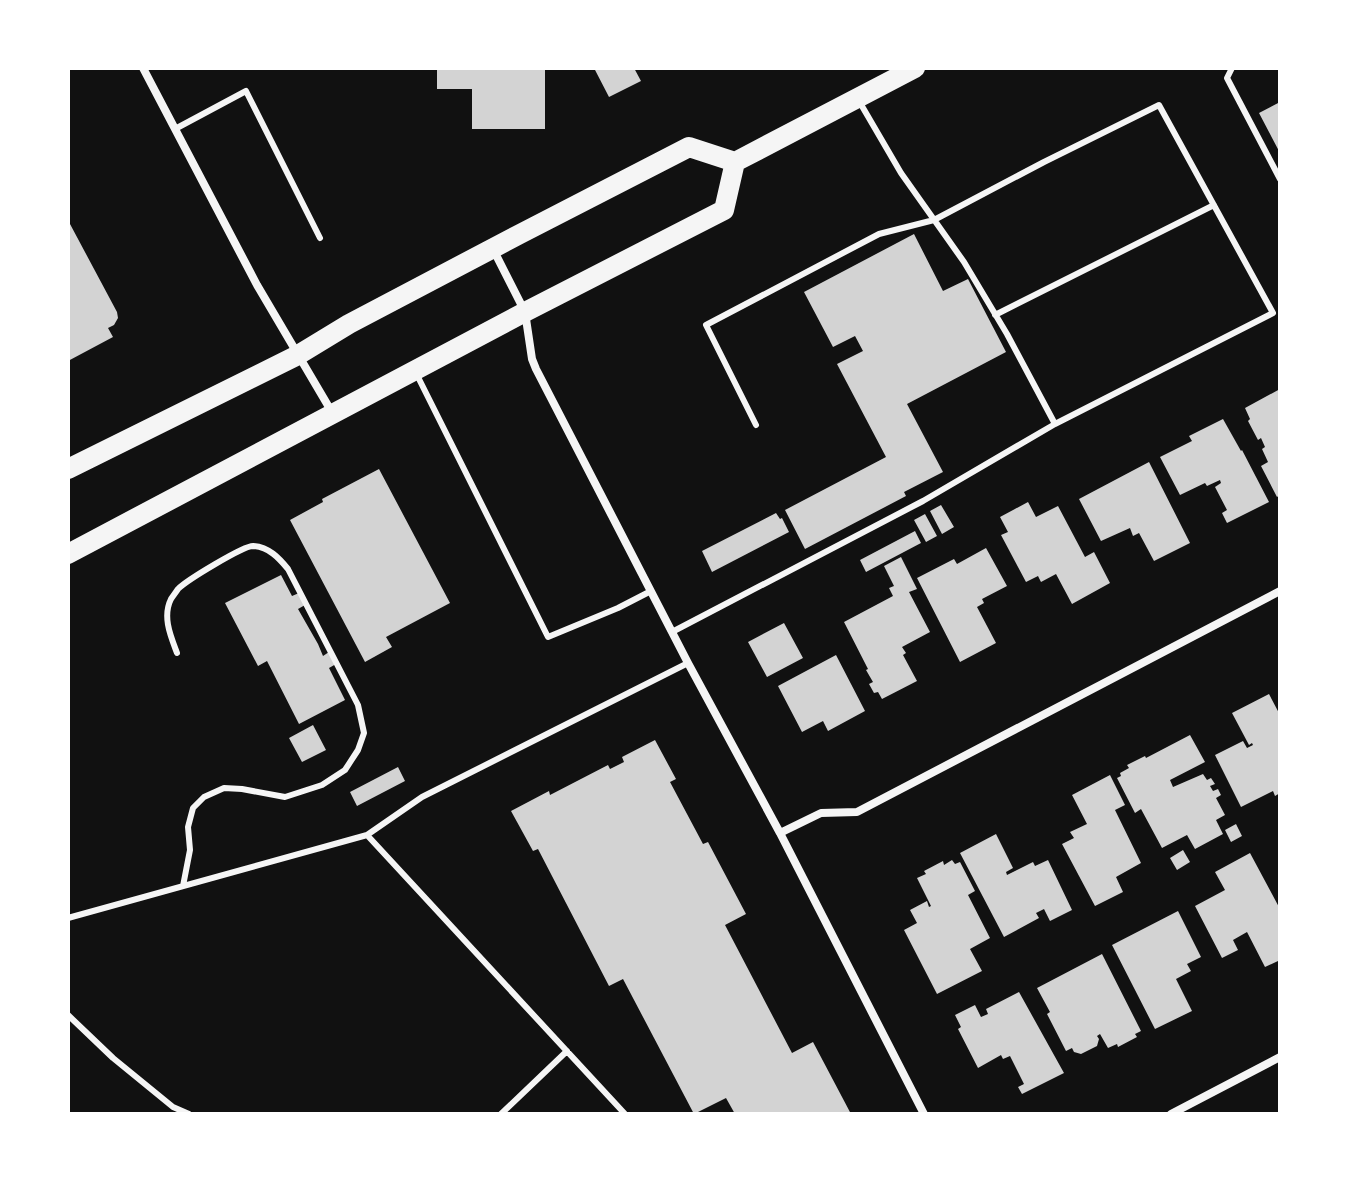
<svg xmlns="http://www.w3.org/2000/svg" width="1348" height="1182" viewBox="0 0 1348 1182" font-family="'Space Grotesk',sans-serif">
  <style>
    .building { fill: #d3d3d3 }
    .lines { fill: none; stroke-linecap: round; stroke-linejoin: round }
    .service { stroke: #f5f5f5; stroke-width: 6 }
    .minor { stroke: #f5f5f5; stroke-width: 8 }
    .primary { stroke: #f5f5f5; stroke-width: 20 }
  </style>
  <rect width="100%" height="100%" fill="#111"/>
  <!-- building -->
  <path class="building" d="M437 68H545V129H472V89H437Z
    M594 68H634L641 81 609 97Z
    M1280 102V153L1259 113Z
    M70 224 117 312 118 318 114 325 108 328 113 337 68 361V225Z
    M914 234 943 291 968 279 1006 352 907 404 943 472 904 492 906 496 805 549 785 510 886 457 837 364 863 351 855 336 833 347 804 292Z
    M1280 389V495L1277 497 1261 466 1268 462 1262 449 1265 447 1261 438 1258 440 1248 421 1250 419 1245 408Z
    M1223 419 1241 451 1242 450 1269 502 1227 523 1222 513 1227 510 1215 487 1221 483 1220 480 1207 486 1205 483 1180 495 1160 457 1192 441 1189 436Z
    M1149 462 1190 543 1154 561 1139 533 1133 536 1130 528 1101 541 1079 499Z
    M379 469 450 603 386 637 392 647 365 662 290 520 323 502 322 499Z
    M1028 502 1036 517 1058 506 1085 557 1094 552 1110 583 1072 604 1056 574 1041 582 1038 576 1026 582 1001 535 1008 532 1000 517Z
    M941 505 954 527 942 534 930 511Z
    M776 513 780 519 782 518 789 532 712 572 702 551Z
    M925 514 937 536 926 542 914 520Z
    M915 531 921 543 866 572 860 560Z
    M986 548 1007 586 982 599 984 603 977 607 996 643 960 662 917 578 954 559 957 564Z
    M901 557 917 589 909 592 930 632 902 647 906 653 903 655 917 681 882 699 878 692 874 693 869 684 873 682 866 670 868 669 844 622 893 596 889 588 894 586 884 566Z
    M281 575 292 596 299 593 305 605 298 609 318 644 323 656 329 652 336 664 329 668 345 700 299 724 267 661 258 666 225 603Z
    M784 623 803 658 767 677 748 642Z
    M836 655 865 711 828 731 823 721 802 732 778 686Z
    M1269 694 1280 715V793L1275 796 1273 791 1241 807 1215 755 1243 741 1247 748 1253 745 1252 743 1249 745 1232 713Z
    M313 725 326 750 302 762 289 738Z
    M1190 735 1205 762 1170 780 1173 787 1203 774 1207 780 1211 778 1215 784 1210 786 1213 791 1218 789 1221 795 1216 798 1225 815 1216 820 1223 834 1195 849 1187 835 1162 848 1141 809 1135 813 1117 778 1121 776 1120 773 1129 768 1127 765 1145 756 1146 758Z
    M655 740 676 779 670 782 703 844 708 842 746 914 725 925 792 1053 813 1042 851 1114H735L726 1098 694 1114 623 979 609 986 538 849 533 851 511 811 549 791 550 795 608 765 610 769 624 762 622 757Z
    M398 767 405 781 357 806 350 792Z
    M1110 775 1125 805 1115 810 1141 863 1116 877 1123 892 1095 906 1062 844 1074 838 1070 832 1087 824 1072 795Z
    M1236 824 1242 836 1231 842 1225 830Z
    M996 834 1013 868 1006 872 1007 875 1033 862 1035 866 1048 860 1072 910 1050 921 1044 909 1036 913 1039 918 1004 937 960 853Z
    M1183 850 1190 862 1177 870 1170 858Z
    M1250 853 1280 909V964L1278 961 1265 967 1247 932 1233 940 1238 950 1222 958 1195 906 1225 890 1215 872Z
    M952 860 955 864 960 862 975 891 968 895 990 938 970 949 982 971 937 994 904 930 917 923 910 910 927 901 929 907 931 906 917 878 926 874 924 871 943 861 944 865Z
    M1178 911 1201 957 1187 964 1191 971 1176 979 1192 1011 1155 1029 1112 945Z
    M1102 954 1141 1031 1135 1034 1137 1037 1118 1047 1117 1044 1108 1048 1100 1034 1097 1036 1099 1039 1097 1046 1081 1054 1074 1052 1072 1048 1066 1051 1047 1014 1050 1012 1037 988Z
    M1019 992 1064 1073 1022 1094 1018 1087 1024 1084 1010 1056 1003 1059 1001 1055 978 1068 958 1029 961 1027 955 1015 975 1005 981 1017 988 1014 986 1009Z"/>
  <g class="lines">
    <!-- service -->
    <path class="service" d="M1232 68 1227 78 1280 179
      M175 129 246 91 320 238
      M995 315 1214 205
      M417 375 548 637 618 608 651 591
      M756 425 706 325 879 234 934 220 1044 162 1159 105 1273 313 1055 424 1007 334 964 262 901 173 859 101
      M672 632 923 501 1055 424
      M177 653C171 637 162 617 171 599 173 596 176 592 178 589 187 580 243 546 253 546 269 547 279 558 288 569L358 705 364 733 358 750 345 770 322 785 285 797 242 789 224 788 204 797 193 808 188 827 190 850 183 886
      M367 835 625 1114
      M68 918 367 835 422 797 688 663
      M68 1015 113 1058 173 1107 189 1114
      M501 1114 567 1051"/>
    <!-- minor -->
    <path class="minor" d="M143 68 257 285 333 414
      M493 249 525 312 532 359 536 369 688 663 780 833 924 1114
      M780 833 821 813 857 812 1280 591
      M1171 1114 1280 1057"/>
    <!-- primary -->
    <path class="primary" d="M68 469 298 355 349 324 520 234 689 147 735 162 915 68
      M68 554 525 312 724 210 735 162"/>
  </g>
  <!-- border -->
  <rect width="1348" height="1182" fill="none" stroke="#ffffff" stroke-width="140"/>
</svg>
